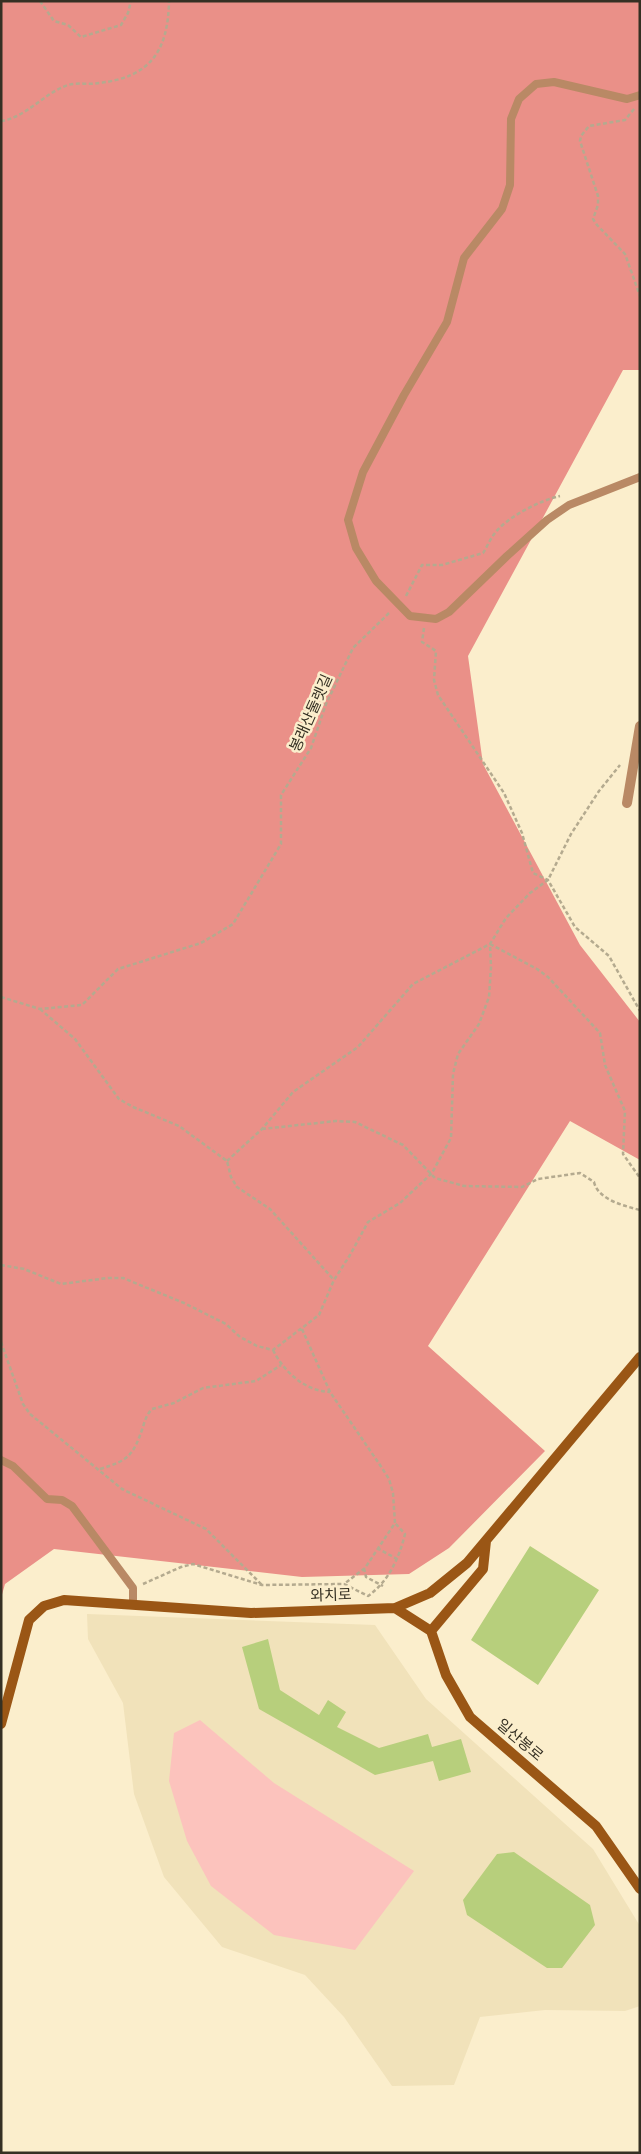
<svg xmlns="http://www.w3.org/2000/svg" width="641" height="2154" viewBox="0 0 641 2154" font-family="'Fira Sans','Noto Sans KR',sans-serif">
  <style>
    .built { fill: #f1e2ba }
    .green { fill: #fcc3bd }
    .forest { fill: #ea9088 }
    .building { fill: #b7cf7c }
    .lines { fill: none; stroke-linecap: round; stroke-linejoin: round }
    .path { stroke: #b4aa8f; stroke-width: 2.5; stroke-dasharray: 4 2.5; stroke-linecap: butt }
    .lane { stroke: #b98965; stroke-width: 8 }
    .street { stroke: #b98965; stroke-width: 10 }
    .secondary { stroke: #9a5615; stroke-width: 10 }
    .labels { text-anchor: middle; stroke-width: 5; stroke-linejoin: round; paint-order: stroke }
    .street-label { font-size: 15px; fill: #353023; stroke: #fbeecc }
  </style>
  <rect width="100%" height="100%" fill="#fbeecc"/>
  <!-- built -->
  <path class="built" d="M87 1614 375 1625 426 1699 593 1849 640 1926V2006L625 2011 545 2010 480 2017 454 2085 392 2086 344 2017 305 1975 222 1947 164 1877 134 1794 123 1703 88 1639Z"/>
  <!-- green -->
  <path class="green" d="M200 1720 274 1783 414 1871 355 1950 274 1935 211 1886 187 1841 169 1781 174 1733Z"/>
  <!-- forest -->
  <path class="forest" d="M1 1H640V370H623L468 656 483 764 580 945 640 1022V1160L570 1121 428 1346 545 1451 449 1548 409 1574 302 1577 54 1549 5 1584 1 1598Z"/>
  <!-- building -->
  <path class="building" d="M530 1546 599 1590 538 1685 471 1640Z
    M268 1639 280 1690 319 1715 328 1700 346 1712 337 1727 379 1748 428 1734 432 1747 461 1739 471 1772 439 1781 433 1761 375 1775 259 1709 242 1647Z
    M514 1852 590 1905 595 1925 562 1968H547L467 1915 463 1900 497 1854Z"/>
  <g class="lines">
    <!-- path -->
    <path class="path" d="M40 1 54 21 68 25 81 37 121 25 128 13 131 1
      M634 109 625 120 589 126 581 136 580 141 598 196V205L593 219 597 225 625 254 640 296
      M1 121C27 117 44 93 68 85 78 82 89 85 99 83 150 77 168 52 169 1
      M406 596 422 565H442L483 553C487 547 490 539 495 533 507 517 541 500 560 496
      M424 628 422 642 436 651 434 680 438 695 504 793 522 833 533 873 548 880 575 927 609 956 640 1011
      M490 944 537 969 548 977 600 1033 605 1065 625 1111 623 1154 640 1178
      M1 997 40 1009 82 1005 118 969 201 943 233 924 281 844V795L311 748 326 704 353 648 390 612
      M40 1009 75 1039 119 1099 133 1107 179 1126 227 1161 231 1177 237 1187 270 1209 334 1280
      M262 1129 336 1121 355 1122 403 1145 435 1178 464 1186 522 1187 538 1179 580 1173 594 1182C598 1200 625 1206 640 1210
      M227 1161 262 1129 293 1092 358 1047 413 984 490 944 506 918 530 893 548 880 571 834 599 791 620 765
      M1 1265 24 1269 61 1284 108 1278H123L184 1303 226 1324 240 1337 257 1346 273 1350 319 1315 334 1280 350 1255 368 1222 400 1203 432 1173 451 1138 453 1074 458 1054 479 1024 489 997 491 967 490 944
      M302 1329 330 1392 380 1465 389 1479 393 1493 395 1523 365 1568 344 1584
      M1 1342 23 1404 30 1414 122 1489 206 1529 262 1585
      M273 1350C284 1372 305 1391 330 1392
      M100 1469C129 1460 133 1456 143 1427 145 1420 147 1414 152 1409L174 1403 203 1388 256 1381 281 1365
      M377 1548 397 1559
      M364 1568 366 1577 383 1586
      M143 1584 181 1567 193 1564 262 1585 344 1584 368 1596C389 1581 399 1558 405 1534L395 1523"/>
    <!-- lane -->
    <path class="lane" d="M640 95 627 99 554 82 536 84 519 99 511 119 510 185 502 209 464 258 447 322 404 395 363 472 348 520 356 548 376 581 410 616 436 619 449 612 507 556 547 520 569 505 640 477
      M1 1460 13 1466 47 1499 62 1500 72 1506 133 1588V1605"/>
    <!-- street -->
    <path class="street" d="M627 803 640 726"/>
    <!-- secondary -->
    <path class="secondary" d="M395 1608 431 1631 446 1675 470 1717 596 1826 640 1889
      M431 1631 483 1569 486 1541
      M1 1724 29 1620 44 1606 64 1600 251 1613 395 1608 430 1593 467 1563 640 1357"/>
  </g>
  <g class="labels">
    <!-- street labels -->
    <g class="street-label">
      <text transform="translate(311 713) rotate(-66)" y="5">봉래산둘렛길</text>
      <text transform="translate(331 1595) rotate(-2)" y="5">와치로</text>
      <text transform="translate(520 1740) rotate(40)" y="5">일산봉로</text>
    </g>
  </g>
  <!-- border -->
  <rect width="641" height="2154" fill="none" stroke="#353023" stroke-width="5"/>
</svg>
